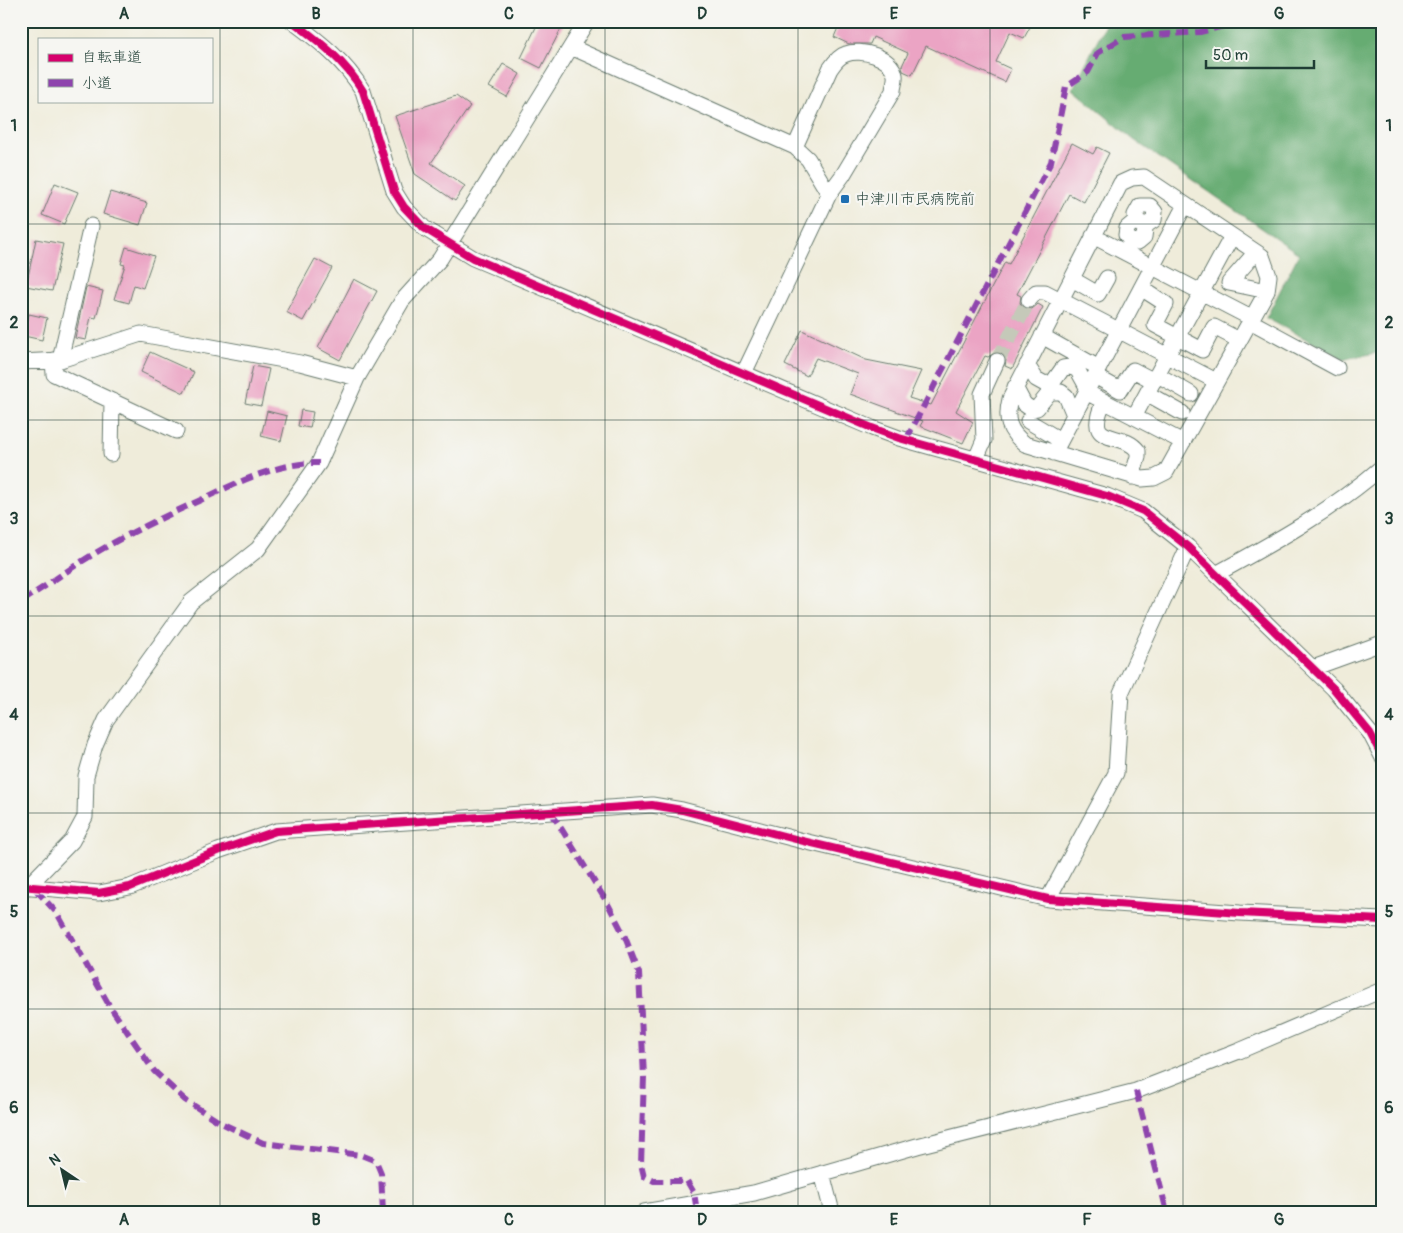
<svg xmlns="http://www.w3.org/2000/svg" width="1403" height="1233" viewBox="0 0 1403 1233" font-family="Pangolin,'Klee One',sans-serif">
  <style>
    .forest { fill: #66ac72; stroke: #427453 }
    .building { fill: #eba4c4 }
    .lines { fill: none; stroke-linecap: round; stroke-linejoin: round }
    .minor-tunnel { stroke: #c5c9b9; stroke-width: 15; stroke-dasharray: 15 8; stroke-linecap: butt }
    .minor-casing { stroke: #687a6e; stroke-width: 17 }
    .minor { stroke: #fff; stroke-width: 15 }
    .quiet { stroke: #8e44ad; stroke-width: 6; stroke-dasharray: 12 6; stroke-linecap: butt }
    .cycleway-casing { stroke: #f6f6f2; stroke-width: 11 }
    .cycleway { stroke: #d6006c; stroke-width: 8 }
    .grid { fill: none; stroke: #1f3d34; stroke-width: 1; stroke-opacity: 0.55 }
    .poi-dot { fill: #1f6fb2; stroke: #f6f6f2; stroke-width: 2 }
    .labels { text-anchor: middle; stroke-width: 4.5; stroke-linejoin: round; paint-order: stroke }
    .poi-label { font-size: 15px; fill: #1f3d34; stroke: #f6f6f2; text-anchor: start }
    .neatline { fill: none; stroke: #1f3d34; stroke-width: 2 }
    .grid-label { font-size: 16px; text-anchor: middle; font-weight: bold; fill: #1f3d34 }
  </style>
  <rect width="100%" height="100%" fill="#f6f6f2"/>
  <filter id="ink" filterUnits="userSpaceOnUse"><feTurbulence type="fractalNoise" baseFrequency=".02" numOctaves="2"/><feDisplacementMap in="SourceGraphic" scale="10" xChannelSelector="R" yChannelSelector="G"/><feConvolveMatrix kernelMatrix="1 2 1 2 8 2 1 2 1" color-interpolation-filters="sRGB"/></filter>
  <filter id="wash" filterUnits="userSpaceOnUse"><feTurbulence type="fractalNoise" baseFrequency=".0096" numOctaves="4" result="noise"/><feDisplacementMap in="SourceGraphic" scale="20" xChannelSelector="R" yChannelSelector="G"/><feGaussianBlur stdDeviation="1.12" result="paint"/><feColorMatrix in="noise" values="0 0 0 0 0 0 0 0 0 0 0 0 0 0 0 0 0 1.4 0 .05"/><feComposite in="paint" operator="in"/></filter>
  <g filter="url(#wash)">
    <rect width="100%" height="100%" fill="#efecda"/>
    <!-- forest -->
    <path class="forest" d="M1107 21H1382V352L1344 359 1266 318 1299 254 1134 140 1073 89Z"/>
    <g id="blocks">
      <!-- building -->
      <path class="building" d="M539 21H565L541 68 521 58Z
        M841 21H1018L1030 27 1024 38 1010 32 996 62 1011 69 1005 82 926 46 912 75 903 71 902 66 908 53 873 37 870 44H849L834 37Z
        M503 64 520 74 507 97 489 87Z
        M456 96 470 106 431 163 465 186 455 201 415 174 395 116Z
        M1072 143 1093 154 1097 147 1109 153 1084 202 1069 194 1017 294 1021 296 1020 303 1023 307 1032 309 1038 304 1043 307 1012 369 1005 366 1006 360 1001 353 996 352 988 357 985 356 956 411 973 422 963 443 920 426 923 421 850 394 858 374 816 358 807 376 785 365 802 330 866 360 921 371 909 398 931 405 1005 262 1009 264Z
        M55 183 78 192 64 224 42 215Z
        M110 192 147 203 140 225 103 214Z
        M36 239 63 244 52 291 26 286Z
        M126 247 154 256 143 288 134 285 129 303 114 299 125 265 121 264Z
        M315 259 332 268 303 321 286 312Z
        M354 279 377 291 340 360 318 348Z
        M86 287 103 291 96 318 91 317 86 340 75 338Z
        M29 314 47 318 42 340 24 336Z
        M150 352 194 372 184 393 141 372Z
        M253 366 269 369 261 406 245 403Z
        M301 410 313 412 310 428 298 426Z
        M267 411 287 416 281 441 261 436Z"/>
    </g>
  </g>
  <g filter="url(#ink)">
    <use href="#blocks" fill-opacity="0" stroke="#687a6e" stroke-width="1"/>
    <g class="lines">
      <!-- minor-tunnel -->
      <path class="minor-tunnel" d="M997 361 1029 300"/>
      <defs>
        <path id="minor" d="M292 21C319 41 345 61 363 91L394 191 404 207 424 228 473 258 872 428 899 438 1107 496 1143 511 1188 547 1334 689 1370 733 1382 756
          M571 47 795 147 808 159 829 194
          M1144 177 1262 256 1269 276 1267 291 1166 472 1154 478 1142 479 1025 444C1008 431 1005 419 1010 399L1121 183 1132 178Z
          M1140 224 1145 229 1144 237 1138 242 1131 241 1126 235 1127 228 1133 223 1148 224 1154 220 1155 212 1150 206H1140L1135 215 1140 224
          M1093 236 1251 318
          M1256 252 1229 283 1267 291
          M1072 279 1098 294 1107 278
          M1141 288 1166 304 1155 325 1202 350 1214 327 1239 340
          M1029 300 1036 292H1045L1216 381
          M1250 321 1337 368
          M1042 336 1099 368
          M53 360 54 374 176 431
          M60 360 91 226
          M21 362 60 360 141 334 300 363 357 378
          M1027 365 1036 379 1045 384 1053 382 1063 368 1070 367 1077 369 1088 389
          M744 373 829 194 843 175 893 91C893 86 896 80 895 75 892 57 861 48 846 54 839 56 834 63 830 69L795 147
          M1158 375 1191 394
          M1095 376 1120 390 1133 370 1154 381
          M1015 387 1024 404 1031 409 1037 408 1050 392H1061L1066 396 1074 415
          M1086 392 1183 442
          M1148 394 1182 413
          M1104 401C1082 449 1122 429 1138 451V457L1132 477
          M1134 417 1232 236
          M1028 421 1060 440
          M1054 453 1185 205
          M111 454 112 401
          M976 459 984 440 982 394 997 361
          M1216 574C1275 542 1331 511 1382 467
          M1313 668 1382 643
          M21 886 99 893 130 887 218 851 276 831 652 805 682 810 803 841 1048 899 1240 913 1382 920
          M27 887 72 841 85 817 86 776 95 745 106 720 191 602 258 549 319 463 357 378 402 301 440 259 587 21
          M1048 899 1116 773 1121 693 1188 547
          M822 1173 832 1212
          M644 1212 754 1193 917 1146 1136 1091 1239 1051 1382 990"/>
      </defs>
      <!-- minor casing -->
      <use href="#minor" class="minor-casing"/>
      <!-- minor -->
      <use href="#minor" class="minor"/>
      <!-- quiet -->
      <path class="quiet" d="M906 440 1051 162 1066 87 1088 72 1098 53 1124 37 1200 32 1244 21
        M21 602C49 584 76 564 104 548 137 529 172 513 207 497 240 481 281 462 319 463
        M551 812 608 904 625 937 639 973 644 1077 641 1164 644 1176 654 1181H687L694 1193 696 1205
        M35 889 57 913 109 1005 154 1071 185 1100 221 1123 263 1143 361 1155 376 1161 381 1173 383 1212
        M1136 1091 1167 1212"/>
      <defs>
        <path id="cycleway" d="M292 21C319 41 345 61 363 91L394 191 404 207 424 228 473 258 872 428 899 438 1107 496 1143 511 1188 547 1334 689 1370 733 1382 756
          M21 886 99 893 130 887 218 851 276 831 652 805 682 810 803 841 1048 899 1240 913 1382 920"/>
      </defs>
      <!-- cycleway casing -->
      <use href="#cycleway" class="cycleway-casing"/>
      <!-- cycleway -->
      <use href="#cycleway" class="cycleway"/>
    </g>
  </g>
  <!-- grid -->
  <path class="grid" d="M220 21V1212M413 21V1212M605 21V1212M798 21V1212M990 21V1212M1183 21V1212M21 224H1382M21 420H1382M21 616H1382M21 813H1382M21 1009H1382"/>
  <!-- markers -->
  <rect class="poi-dot" x="840" y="194" width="10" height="10" rx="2.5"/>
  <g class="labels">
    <!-- poi labels -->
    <g class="poi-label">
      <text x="855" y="204">中津川市民病院前</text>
    </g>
  </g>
  <!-- margin -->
  <rect width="1403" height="1233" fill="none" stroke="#f6f6f2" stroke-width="55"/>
  <!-- legend -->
  <rect x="38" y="38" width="175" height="65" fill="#f6f6f2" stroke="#a0aca6"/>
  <rect x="48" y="54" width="25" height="8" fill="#d6006c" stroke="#a0aca6"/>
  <text x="82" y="62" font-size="15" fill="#1f3d34">自転車道</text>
  <rect x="48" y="79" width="25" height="8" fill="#8e44ad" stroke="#a0aca6"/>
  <text x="82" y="88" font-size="15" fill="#1f3d34">小道</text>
  <!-- north arrow -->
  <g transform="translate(62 1170) rotate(325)" stroke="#f6f6f2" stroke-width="4" paint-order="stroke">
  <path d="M0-4L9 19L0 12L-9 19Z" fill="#1f3d34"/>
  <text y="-8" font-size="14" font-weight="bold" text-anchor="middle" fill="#1f3d34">N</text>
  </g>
  <!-- scale -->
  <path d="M1206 60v8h108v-8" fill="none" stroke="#1f3d34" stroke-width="2.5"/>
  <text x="1213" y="60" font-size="15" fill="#1f3d34" stroke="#f6f6f2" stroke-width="4" paint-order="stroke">50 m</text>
  <rect x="28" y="28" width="1348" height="1178" class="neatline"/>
  <g class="grid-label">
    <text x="124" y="19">A</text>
    <text x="316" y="19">B</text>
    <text x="509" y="19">C</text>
    <text x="702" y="19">D</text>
    <text x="894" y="19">E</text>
    <text x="1087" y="19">F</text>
    <text x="1279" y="19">G</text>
    <text x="14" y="131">1</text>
    <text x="1389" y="131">1</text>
    <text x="14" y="328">2</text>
    <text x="1389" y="328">2</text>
    <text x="14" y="524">3</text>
    <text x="1389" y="524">3</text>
    <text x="14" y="720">4</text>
    <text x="1389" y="720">4</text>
    <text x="14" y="917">5</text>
    <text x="1389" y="917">5</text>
    <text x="14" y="1113">6</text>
    <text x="1389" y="1113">6</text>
    <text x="124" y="1225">A</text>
    <text x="316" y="1225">B</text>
    <text x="509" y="1225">C</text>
    <text x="702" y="1225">D</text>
    <text x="894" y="1225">E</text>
    <text x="1087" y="1225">F</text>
    <text x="1279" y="1225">G</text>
  </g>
</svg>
